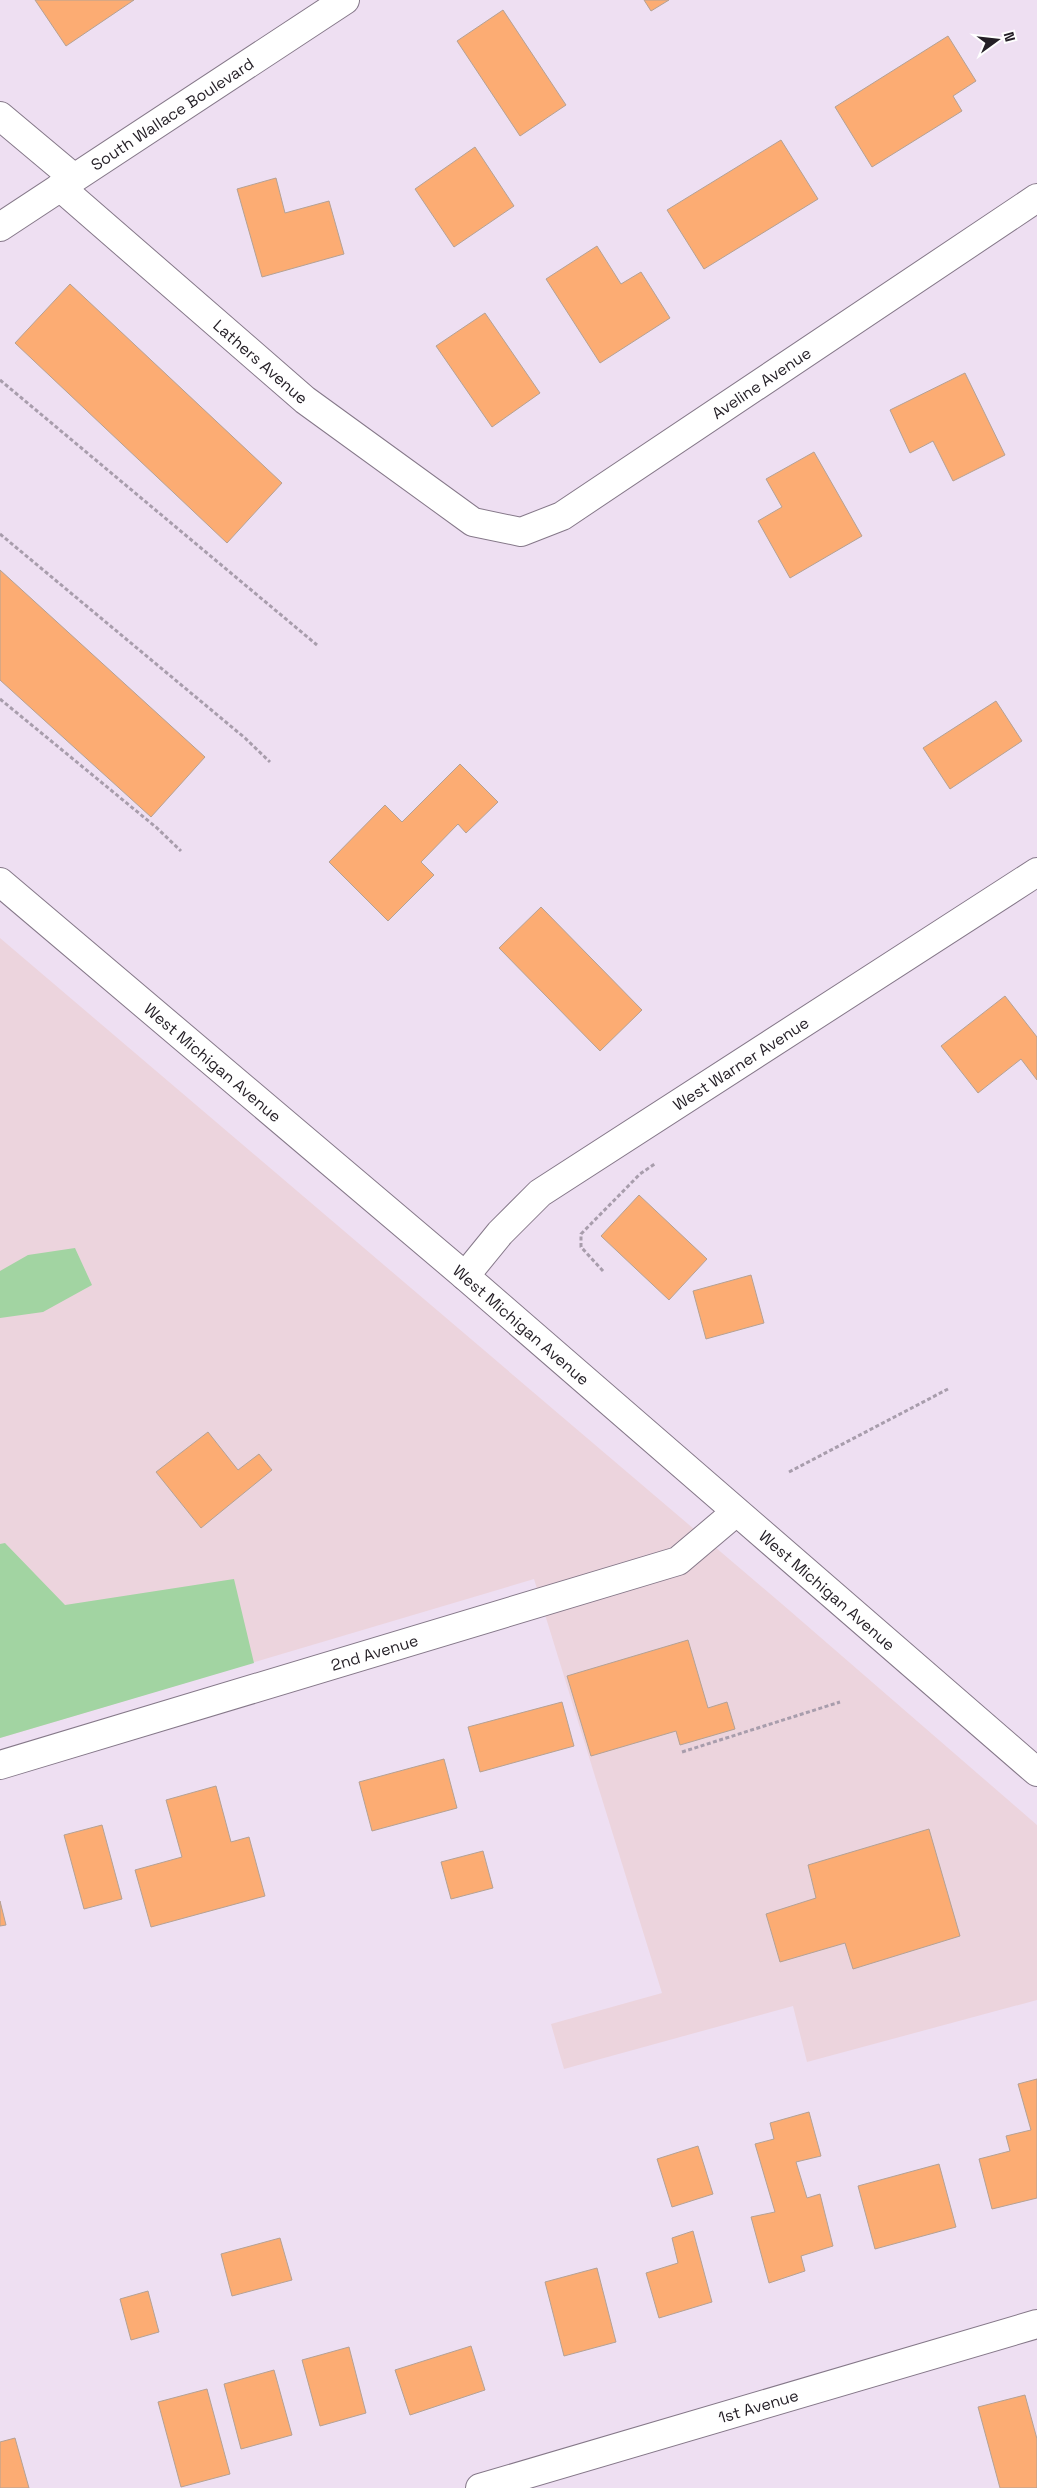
<svg xmlns="http://www.w3.org/2000/svg" width="1037" height="2488" viewBox="0 0 1037 2488" font-family="'Space Grotesk',sans-serif">
  <style>
    .commercial { fill: #ecd4dd }
    .green { fill: #a2d4a2 }
    .building { fill: #fcac73; stroke: #b4a194 }
    .lines { fill: none; stroke-linecap: round; stroke-linejoin: round }
    .minor-casing { stroke: #857889; stroke-width: 30 }
    .major-casing { stroke: #857889; stroke-width: 30 }
    .path { stroke: #a89dac; stroke-width: 3; stroke-dasharray: 4 2.5; stroke-linecap: butt }
    .minor { stroke: #fff; stroke-width: 28 }
    .major { stroke: #fff; stroke-width: 28 }
    .labels { text-anchor: middle; stroke-width: 4; stroke-linejoin: round; paint-order: stroke }
    .street-label { font-size: 16px; fill: #241f26; stroke: #fff }
  </style>
  <rect width="100%" height="100%" fill="#eedff2"/>
  <!-- commercial -->
  <path class="commercial" d="M0 938 782 1604 1037 1825V2000L807 2062 793 2006 564 2069 551 2024 662 1993 534 1579 0 1738Z"/>
  <!-- green -->
  <path class="green" d="M75 1248 92 1285 43 1312 0 1318V1271L28 1255Z
    M5 1543 65 1605 234 1579 254 1663 0 1738V1544Z"/>
  <!-- building -->
  <path class="building" d="M35 0H134L66 46Z
    M644 0H669L651 11Z
    M503 10 566 105 520 136 457 41Z
    M948 36 976 81 953 96 962 111 872 167 835 107Z
    M781 140 818 199 704 269 667 210Z
    M475 147 514 206 454 247 415 189Z
    M276 178 285 213 329 201 344 254 262 277 237 189Z
    M597 246 621 284 641 272 670 318 600 363 546 279Z
    M70 284 282 483 227 543 15 343Z
    M485 313 540 393 492 427 436 346Z
    M965 373 1005 455 953 481 933 441 910 453 890 410Z
    M814 452 862 536 790 578 758 521 782 507 766 479Z
    M0 570 205 757 151 817 0 680Z
    M996 701 1022 741 950 789 923 748Z
    M460 764 498 802 466 833 458 824 421 862 434 875 388 921 329 862 385 805 402 822Z
    M541 907 642 1010 600 1051 499 948Z
    M1005 996 1037 1037V1080L1021 1059 978 1093 941 1046Z
    M639 1195 707 1259 669 1300 601 1236Z
    M751 1275 764 1323 706 1339 693 1291Z
    M208 1432 238 1470 259 1454 272 1470 201 1528 156 1472Z
    M688 1640 708 1708 727 1702 735 1729 680 1745 676 1731 591 1756 567 1676Z
    M562 1702 574 1746 480 1772 468 1727Z
    M444 1759 457 1808 372 1831 359 1782Z
    M216 1786 231 1842 249 1837 265 1896 151 1927 135 1870 182 1857 166 1800Z
    M102 1825 122 1899 84 1909 64 1835Z
    M929 1829 960 1936 853 1969 845 1943 780 1962 766 1914 816 1898 808 1865Z
    M483 1851 493 1888 451 1899 441 1862Z
    M0 1901 6 1925 0 1926Z
    M1037 2079V2198L992 2209 979 2159 1010 2151 1006 2136 1031 2130 1018 2084Z
    M809 2112 821 2156 796 2162 807 2198 820 2194 833 2246 801 2256 805 2271 769 2283 751 2217 775 2212 755 2144 774 2139 770 2123Z
    M698 2146 713 2194 672 2207 657 2159Z
    M939 2164 956 2227 875 2249 858 2186Z
    M693 2231 712 2302 659 2318 646 2273 678 2263 672 2238Z
    M280 2238 292 2280 232 2296 221 2254Z
    M597 2268 616 2342 564 2356 545 2282Z
    M148 2291 159 2332 131 2340 120 2299Z
    M471 2346 485 2390 410 2415 395 2370Z
    M349 2347 366 2413 320 2426 302 2360Z
    M274 2370 292 2435 241 2449 224 2384Z
    M207 2389 230 2474 181 2487 158 2402Z
    M1025 2395 1037 2439V2488H1000L978 2407Z
    M15 2438 29 2488H0V2442Z"/>
  <g class="lines">
    <defs>
      <g id="minor">
        <path d="M0 116 74 178"/>
        <path id="s1" d="M60 187 305 400 473 522 521 532 562 516 1037 198"/>
        <path id="s2" d="M0 227 345 0"/>
        <path id="s3" d="M465 1276 500 1233 540 1193 1037 872"/>
        <path id="s4" d="M0 1765 678 1561 736 1512"/>
        <path id="s5" d="M480 2488 1037 2324"/>
      </g>
      <g id="major">
        <path id="s6" d="M0 882 465 1276 1037 1772"/>
      </g>
    </defs>
    <!-- minor casing -->
    <use href="#minor" class="minor-casing"/>
    <!-- major casing -->
    <use href="#major" class="major-casing"/>
    <!-- path -->
    <path class="path" d="M0 380 317 645
      M0 534 245 738 270 762
      M0 699 157 828 181 851
      M603 1271 581 1247V1234L640 1174 656 1163
      M789 1472 948 1389
      M682 1752 840 1702"/>
    <!-- minor -->
    <use href="#minor" class="minor"/>
    <!-- major -->
    <use href="#major" class="major"/>
  </g>
  <g class="labels">
    <!-- street labels -->
    <g class="street-label">
      <text dy="6" stroke="none"><textPath href="#s2" startOffset="206">South Wallace Boulevard</textPath></text>
      <text dy="6" stroke="none"><textPath href="#s1" startOffset="266">Lathers Avenue</textPath></text>
      <text dy="6" stroke="none"><textPath href="#s1" startOffset="865">Aveline Avenue</textPath></text>
      <text dy="6" stroke="none"><textPath href="#s6" startOffset="279">West Michigan Avenue</textPath></text>
      <text dy="6" stroke="none"><textPath href="#s3" startOffset="351">West Warner Avenue</textPath></text>
      <text dy="6" stroke="none"><textPath href="#s6" startOffset="684">West Michigan Avenue</textPath></text>
      <text dy="6" stroke="none"><textPath href="#s6" startOffset="1089">West Michigan Avenue</textPath></text>
      <text dy="6" stroke="none"><textPath href="#s4" startOffset="391">2nd Avenue</textPath></text>
      <text dy="6" stroke="none"><textPath href="#s5" startOffset="290">1st Avenue</textPath></text>
    </g>
  </g>
  <!-- north arrow -->
  <g transform="translate(997 40) rotate(75)" stroke="#ffffff" stroke-width="4" paint-order="stroke">
  <path d="M0-4L9 19L0 12L-9 19Z" fill="#241f26"/>
  <text y="-8" font-size="14" font-weight="bold" text-anchor="middle" fill="#241f26">N</text>
  </g>
</svg>
